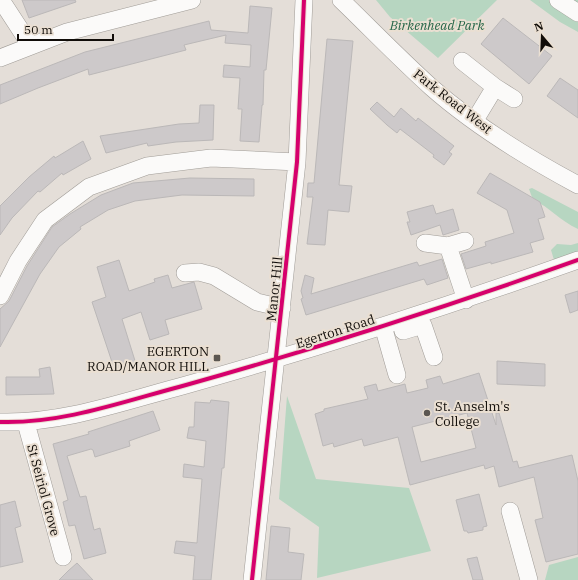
<svg xmlns="http://www.w3.org/2000/svg" width="578" height="580" viewBox="0 0 578 580" font-family="'IBM Plex Serif',serif">
  <style>
    .green { fill: #b7d6c1 }
    .building { fill: #cdc9ca; stroke: #bbb8b8; fill-rule: evenodd }
    .lines { fill: none; stroke-linecap: round; stroke-linejoin: round }
    .minor-casing { stroke: #a09c97; stroke-width: 18 }
    .minor { stroke: #fbfaf9; stroke-width: 17 }
    .cycleway-casing { stroke: #eadfd2; stroke-width: 6 }
    .cycleway { stroke: #d6006c; stroke-width: 4 }
    .poi-dot { fill: #5b5651; stroke: #eadfd2; stroke-width: 1.5 }
    .labels { text-anchor: middle; stroke-width: 4; stroke-linejoin: round; paint-order: stroke }
    .park-label { font-size: 13px; font-style: italic; fill: #246547; stroke: #eadfd2 }
    .street-label { font-size: 13px; fill: #110d09; stroke: #eadfd2 }
    .poi-label { font-size: 13px; fill: #110d09; stroke: #eadfd2; text-anchor: end }
  </style>
  <rect width="100%" height="100%" fill="#e4ded8"/>
  <!-- green -->
  <path class="green" d="M376 0H497L438 58 390 17Z
    M530 0H578V32L560 22Z
    M532 188 578 212V229C560 221 550 207 533 200L529 189Z
    M578 243V252L554 260 551 250 557 244 571 245Z
    M287 396 316 479 409 488 431 551 317 578 319 527 279 499Z
    M578 557V580H545L549 565Z"/>
  <!-- building -->
  <path class="building" d="M22 0H75L76 2 29 18Z
    M250 6 272 8 266 70H264L263 105H262L259 142 240 141 242 109H238L240 78 223 77 224 65 250 67 251 45 225 43 226 35 184 45 186 50 89 75 88 69 38 88 0 104V85L85 52 209 21 211 30 248 33Z
    M503 18 552 56 529 84 481 44Z
    M327 39 353 41 339 185 352 186 349 212 328 210 325 245 307 244 313 197H307L308 183H314Z
    M560 78 578 90V118L547 96Z
    M377 102 394 117 401 108 416 121 418 118 454 146 449 152 452 154 444 165 433 157 434 155 400 129 397 133 387 125 370 109Z
    M200 105H214L213 140 176 142 148 146 147 143 106 153 100 136 179 124 199 123Z
    M83 141 91 159 63 175 62 173 40 192 38 191 12 218 0 235V206L29 177 54 156 55 158Z
    M490 173 540 202 545 217 538 219 544 239 530 243 533 252 491 264V262L466 269 461 254 486 246 485 242 514 233 507 210 477 193Z
    M190 178 254 179V196L182 195 135 201 108 210 80 227 81 229 59 247 40 274 0 347V309L9 301 27 266 52 227 70 214 101 195 133 183Z
    M433 205 436 214 453 209 459 230 443 235 440 225 411 235 407 222H410L407 212Z
    M442 259 448 278 427 285 424 279 306 315 301 299 303 298 301 291 305 275 314 278 311 294 417 262 419 266Z
    M119 260 129 291 155 282 154 279 168 275 172 288 194 282 202 309 165 320 169 334 150 340 141 312 122 319 136 364 115 371 92 302 106 297 97 267Z
    M578 291V310L570 313 565 295Z
    M497 361 545 364V386L497 384Z
    M50 367 54 394 6 395V377H40L39 369Z
    M479 373 496 425V413H499L513 462 517 461 519 468 572 455 578 481V554L546 562 535 520 543 518 534 477 499 487 494 466 485 469 484 465 410 485 398 437 364 446 362 439 334 447 333 443 323 446 315 414 324 411V409L368 399 364 387 376 384 378 391 405 384 407 393 428 388 426 380 440 376 443 384ZM467 413 476 448 421 462 412 427Z
    M211 400 229 402 224 468H222L211 580H193L195 556 174 553 176 541 197 543 202 479 183 477 184 464 204 467 206 441 187 438 189 427H194L195 402 210 403Z
    M153 411 160 430 129 441 130 446 95 457 93 450 91 449 67 456 80 497 86 496 94 530 100 528 106 553 84 559 75 525 69 526 63 502 68 500 53 444 89 434 88 432Z
    M479 494 487 526 483 527V530L468 533 467 531H464L456 500Z
    M15 501 21 526 15 528 23 562 0 567V505Z
    M271 526 290 528 288 552 304 554 301 580H266Z
    M477 557 483 580H473L467 559Z
    M77 563 93 580H59L68 571Z"/>
  <g class="lines">
    <defs>
      <path id="minor" d="M1 0 31 46
        M341 0C371 29 400 59 431 87 475 126 526 157 578 185
        M558 0 578 13
        M0 58 67 32 192 0
        M462 61 495 87 475 120
        M495 87 514 99
        M425 243 448 246 465 241
        M448 246 466 300
        M185 273 199 272 214 276 257 302 282 308
        M0 296 18 261 45 220 89 187 147 166 211 158 297 162
        M383 326 397 375
        M403 331 423 325 434 357
        M0 422C63 424 125 401 186 385 318 348 449 306 578 260
        M26 423 63 557
        M510 511 529 580
        M252 580 297 162 304 0"/>
    </defs>
    <!-- minor casing -->
    <use href="#minor" class="minor-casing"/>
    <!-- minor -->
    <use href="#minor" class="minor"/>
    <defs>
      <path id="cycleway" d="M0 422C63 424 125 401 186 385 318 348 449 306 578 260
        M252 580 297 162 304 0"/>
    </defs>
    <!-- cycleway casing -->
    <use href="#cycleway" class="cycleway-casing"/>
    <!-- cycleway -->
    <use href="#cycleway" class="cycleway"/>
  </g>
  <!-- markers -->
  <g class="poi-dot">
    <rect x="213" y="354" width="8" height="8" rx="2"/>
    <circle cx="427" cy="413" r="4"/>
  </g>
  <g class="labels">
    <!-- park labels -->
    <g class="park-label">
      <text x="437" y="30">Birkenhead Park</text>
    </g>
    <!-- street labels -->
    <g class="street-label">
      <text transform="translate(453 101) rotate(38)" y="5">Park Road West</text>
      <text transform="translate(274 289) rotate(-84)" y="5">Manor Hill</text>
      <text transform="translate(335 331) rotate(-18)" y="5">Egerton Road</text>
      <text transform="translate(44 490) rotate(75)" y="5">St Seiriol Grove</text>
    </g>
    <!-- poi labels -->
    <g class="poi-label">
      <text x="209" y="356">EGERTON<tspan x="209" dy="15">ROAD/MANOR HILL</tspan></text>
      <text x="435" y="411" text-anchor="start">St. Anselm's<tspan x="435" dy="15">College</tspan></text>
    </g>
  </g>
  <!-- north arrow -->
  <g transform="translate(542 36) rotate(341)" stroke="#eadfd2" stroke-width="3" paint-order="stroke">
  <path d="M0-3L7 15L0 10L-7 15Z" fill="#110d09"/>
  <text y="-6" font-size="11" font-weight="bold" text-anchor="middle" fill="#110d09">N</text>
  </g>
  <!-- scale -->
  <path d="M18 34v6h95v-6" fill="none" stroke="#110d09" stroke-width="2"/>
  <text x="24" y="34" font-size="12" fill="#110d09" stroke="#eadfd2" stroke-width="3" paint-order="stroke">50 m</text>
</svg>
